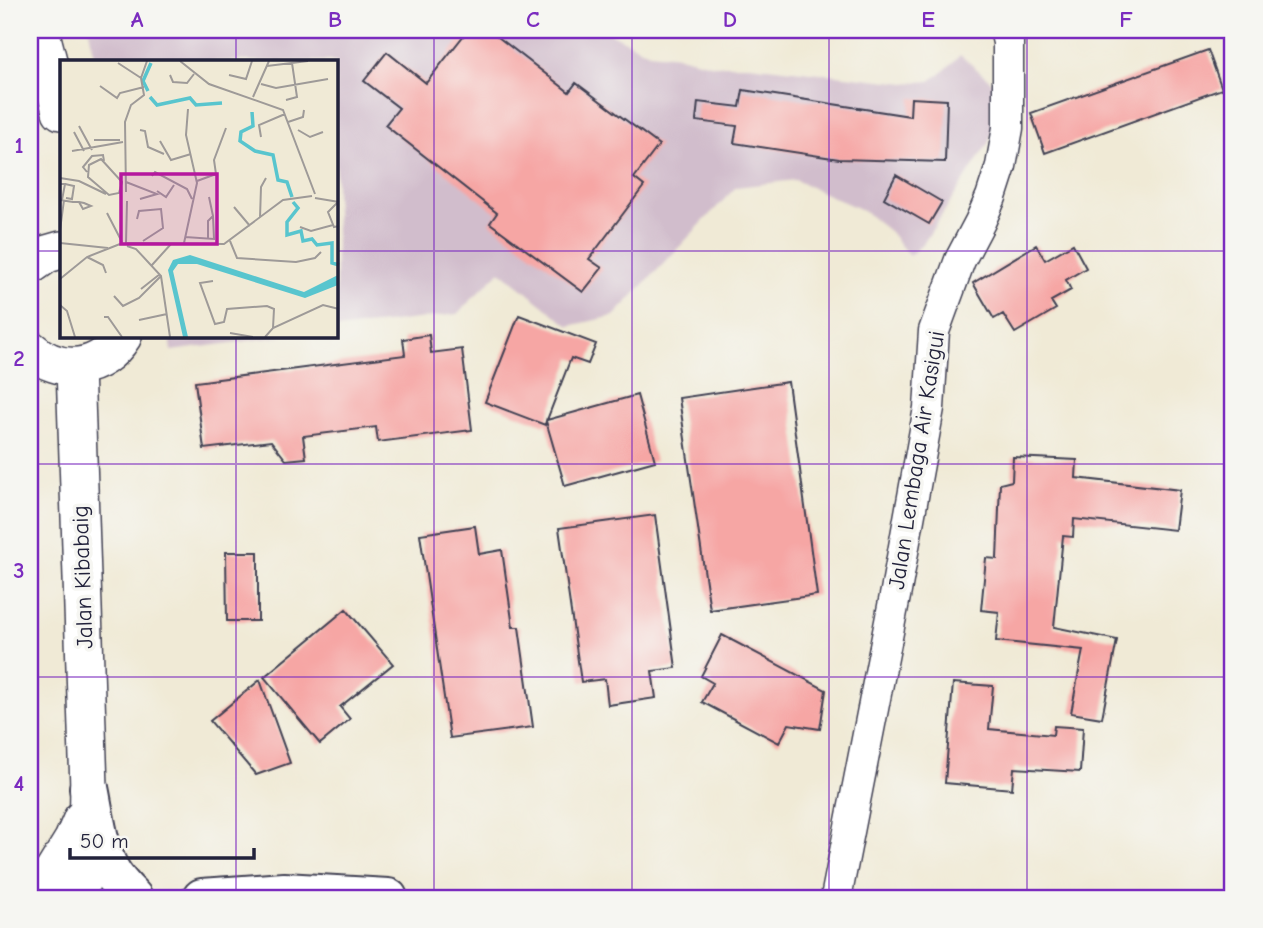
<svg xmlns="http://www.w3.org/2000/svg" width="1263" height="928" viewBox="0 0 1263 928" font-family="'Comic Neue',sans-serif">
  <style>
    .industrial { fill: #d1bdcc }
    .building { fill: #f6a6a4 }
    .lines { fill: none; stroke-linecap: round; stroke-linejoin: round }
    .minor-casing { stroke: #414052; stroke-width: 33 }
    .tertiary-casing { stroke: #414052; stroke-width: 40 }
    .primary-casing { stroke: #414052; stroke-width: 42 }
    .minor { stroke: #fff; stroke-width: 30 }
    .tertiary { stroke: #fff; stroke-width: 37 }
    .primary { stroke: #fff; stroke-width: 38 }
    .grid { fill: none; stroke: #7b2cbf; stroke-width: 2; stroke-opacity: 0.55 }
    .labels { text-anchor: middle; stroke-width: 7; stroke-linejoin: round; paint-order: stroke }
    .street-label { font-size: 23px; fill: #22223b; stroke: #f6f6f2 }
    .inset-river { fill: none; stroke: #58c5ce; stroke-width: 3.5 }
    .inset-road { fill: none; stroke: #9e9a98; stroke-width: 2 }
    .view { fill: #b5179e; fill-opacity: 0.15; stroke: #b5179e; stroke-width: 3.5 }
    .inset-edge { fill: none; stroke: #22223b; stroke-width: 3.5 }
    .neatline { fill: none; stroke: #7b2cbf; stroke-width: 2.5 }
    .grid-label { font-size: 23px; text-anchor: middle; font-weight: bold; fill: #7b2cbf }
  </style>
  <rect width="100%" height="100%" fill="#f6f6f2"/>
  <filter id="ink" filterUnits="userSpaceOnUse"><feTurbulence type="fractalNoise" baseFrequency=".0143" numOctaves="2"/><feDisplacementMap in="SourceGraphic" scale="14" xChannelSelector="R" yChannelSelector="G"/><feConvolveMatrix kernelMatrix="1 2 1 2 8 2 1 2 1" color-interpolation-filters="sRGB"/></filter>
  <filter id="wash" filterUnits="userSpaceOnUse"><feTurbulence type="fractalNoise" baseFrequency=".00686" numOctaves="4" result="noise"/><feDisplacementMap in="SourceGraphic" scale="28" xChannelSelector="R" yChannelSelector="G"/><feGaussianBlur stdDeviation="1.57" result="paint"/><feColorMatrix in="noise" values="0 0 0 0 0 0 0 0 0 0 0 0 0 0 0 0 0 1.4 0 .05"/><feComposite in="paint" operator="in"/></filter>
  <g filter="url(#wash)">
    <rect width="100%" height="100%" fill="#f0ead6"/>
    <!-- industrial -->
    <path class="industrial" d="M89 30H604L649 53 679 56 715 65H749L906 83 930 81 943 72 960 55 998 87 996 115 989 142 923 244 909 256 890 232 864 211 795 180 736 187 614 316 569 326 500 271 457 314 336 329V61H95Z
      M171 336H285L171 351Z"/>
    <g id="blocks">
      <!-- building -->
      <path class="building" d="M468 30H489L569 92 576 83 659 145 634 178 644 186 589 259 602 268 583 292 490 223 497 213 385 125 399 108 364 81 387 52 426 83Z
        M1208 50 1222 89 1045 153 1031 113Z
        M743 90 910 116 911 98 947 100 945 162 839 159 734 143 737 126 696 121 698 102 740 107Z
        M896 175 942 202 929 224 884 198Z
        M1073 244 1086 268 1066 280 1071 290 1051 301 1056 309 1015 333 1003 314 994 319 973 283 1036 245 1045 260Z
        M519 315 596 344 588 364 571 358 547 420 637 395 655 461 565 486 546 421 545 425 485 402Z
        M429 335 431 353 462 349 472 430 378 442 376 427 303 436 306 458 286 460 271 441 204 449 195 382 405 355 403 339Z
        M788 382 817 595 710 610 679 398Z
        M1013 457 1077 460 1076 478 1180 490 1175 530 1074 519 1073 537 1063 536 1054 627 1117 640 1102 718 1071 713 1083 650 996 641 999 612 981 610 986 558 997 559 1000 484 1012 481Z
        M655 515 676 668 652 671 656 698 608 705 605 679 581 682 559 528Z
        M475 526 479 554 502 550 513 627H519L533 727 450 738 420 534Z
        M226 552H258V621H227Z
        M346 609 393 664 340 707 350 719 320 744 264 677Z
        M722 635 826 690 820 729 789 724 779 743 702 702 713 683 701 676Z
        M260 680 290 763 256 775 210 721Z
        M953 683 993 686 989 729 1053 735 1054 726 1083 728 1080 772 1014 768 1012 789 945 783Z"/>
    </g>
  </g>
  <g filter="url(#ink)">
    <use href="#blocks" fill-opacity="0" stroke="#414052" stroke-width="2"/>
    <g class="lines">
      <defs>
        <path id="minor" d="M836 898 896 591 929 408 934 331 960 260 980 222 991 197 1001 166 1008 128V42L1005 30"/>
        <path id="tertiary" d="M40 30 61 111
          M30 266 47 254 61 250
          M30 349C60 376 101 371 123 336
          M75 367 89 788C88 824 90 864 76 898
          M30 891 52 874 73 840 82 819"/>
        <path id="primary" d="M89 788C94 811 98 848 109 868 115 880 124 889 133 898
          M30 895H36L51 898
          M202 898 284 892 388 898"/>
      </defs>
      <!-- minor casing -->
      <use href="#minor" class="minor-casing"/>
      <!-- tertiary casing -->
      <use href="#tertiary" class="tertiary-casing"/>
      <!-- primary casing -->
      <use href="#primary" class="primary-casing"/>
      <!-- minor -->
      <use href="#minor" class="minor"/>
      <!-- tertiary -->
      <use href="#tertiary" class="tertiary"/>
      <!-- primary -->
      <use href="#primary" class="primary"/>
    </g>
  </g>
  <!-- grid -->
  <path class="grid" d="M236 30V61M434 30V898M632 30V898M829 30V898M1027 30V898M30 251H61M336 251H1233M236 336V898M30 464H1233M30 677H1233"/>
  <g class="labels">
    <!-- street labels -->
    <g class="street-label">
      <text transform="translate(916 460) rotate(-81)" y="8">Jalan Lembaga Air Kasigui</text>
      <text transform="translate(82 577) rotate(-92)" y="8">Jalan Kibabaig</text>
    </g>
  </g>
  <!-- overview -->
  <g transform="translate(60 60)">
    <rect width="278" height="278" fill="#f0ead6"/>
    <path d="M130 195 244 232 278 215V225L245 238 137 204H118L113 211 128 277H123L108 210 113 200Z" fill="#58c5ce"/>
    <path class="inset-river" d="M88 31 83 21 91 3M90 37 97 45 130 38 136 45 162 43M192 52 193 66 181 72 180 81 195 91 213 95 218 120 227 122 232 137M233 142 238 148 227 162V175L241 171 243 181 252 179 257 185 272 183V203L279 205"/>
    <path class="inset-road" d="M120 1 149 24 223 50 255 134M58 3 81 18M207 6 248 1M110 15 113 22 127 23 134 14M169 15 186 19 192 1M201 24 216 28 268 19M40 26 57 38 60 33 84 27M193 37 209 1M226 40 237 37 232 3M228 62 243 57 244 50M19 66 32 90M80 70 85 71 88 87 104 94M238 70 250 77 263 72M14 72 24 91M201 77 199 65 225 54M34 80H60M100 81 111 100 131 94M12 91 63 82M41 99 62 122 59 133 49 135 28 117 29 105ZM27 112 23 107 32 96 43 95 44 101M92 116 95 112 127 129 132 139M0 118 19 121 46 134M137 121 156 114 154 100 166 68M66 122 97 134 80 139M0 124H5L2 140M5 124 14 126 12 139 6 138M97 131 106 137 114 125M66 132 65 62 71 45 84 35 81 18 87 1M255 138 279 142M0 140 13 142H19L24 143 31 146 23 149 19 142M278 142 268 152 274 167 279 166M174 147 190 166M47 153 62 182M200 158 201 127 206 118M77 159 79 151 101 149 103 168 83 181M240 167 251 171 273 165M0 170 4 140M125 177 154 179 153 156M148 180V161L153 156 149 137M170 181 177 198 236 202 255 198 261 192M0 183 48 188M66 183 67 141M67 183 164 184 223 140 252 136M124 183 137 123 126 75 128 49M67 186 76 189 101 216 110 277M27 197 43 205 46 213M92 205 111 184M0 219 27 197 60 184M153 221 140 223 155 264 164 262 167 249 207 246 214 249 213 268M81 229 100 214M54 236 63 246 79 238 101 216M0 245 7 251 15 277M44 257H48L62 277M79 260 107 254M170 273 193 277M205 277 213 268 263 245 279 249"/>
    <path class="view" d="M61 114H157V184H61Z"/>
    <rect width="278" height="278" class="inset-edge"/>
  </g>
  <!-- margin -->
  <rect width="1263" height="928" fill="none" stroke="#f6f6f2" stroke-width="77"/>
  <!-- scale -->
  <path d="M70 848v10h184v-10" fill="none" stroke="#22223b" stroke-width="3.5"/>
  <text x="80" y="848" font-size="21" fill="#22223b" stroke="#f6f6f2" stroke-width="5" paint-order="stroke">50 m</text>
  <rect x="38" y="38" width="1186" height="852" class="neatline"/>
  <g class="grid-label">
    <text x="137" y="27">A</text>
    <text x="335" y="27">B</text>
    <text x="533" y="27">C</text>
    <text x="730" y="27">D</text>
    <text x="928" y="27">E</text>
    <text x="1126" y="27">F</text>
    <text x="19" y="153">1</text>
    <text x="19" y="366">2</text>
    <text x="19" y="578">3</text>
    <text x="19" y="791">4</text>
  </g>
</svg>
